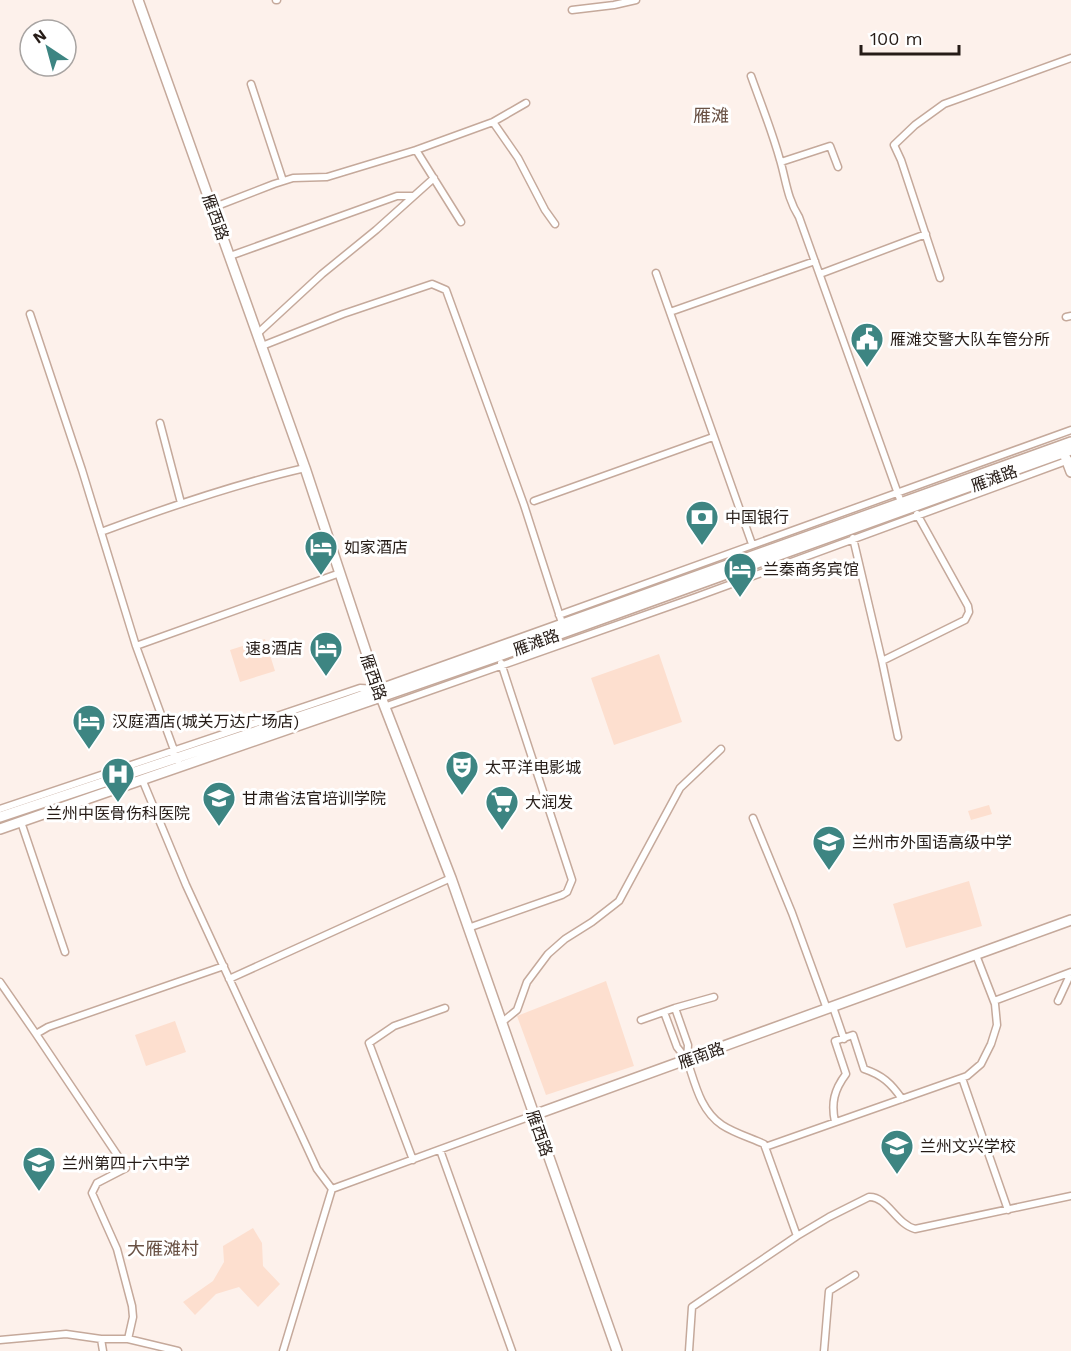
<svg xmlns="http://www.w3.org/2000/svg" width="1071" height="1351" viewBox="0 0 1071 1351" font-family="'Work Sans','Noto Sans SC',sans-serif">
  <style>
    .green { fill: #fddfcf }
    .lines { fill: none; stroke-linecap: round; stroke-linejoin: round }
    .street-casing { stroke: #c5a99b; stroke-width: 9 }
    .secondary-casing { stroke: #c5a99b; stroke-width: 12 }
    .street { stroke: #fff; stroke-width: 6 }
    .secondary { stroke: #fff; stroke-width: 9 }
    .labels { text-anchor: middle; stroke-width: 6; stroke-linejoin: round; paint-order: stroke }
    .street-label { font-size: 16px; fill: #261c17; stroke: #fff }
    .poi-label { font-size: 16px; fill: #261c17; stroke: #fff; text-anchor: start }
    .neighbourhood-label { font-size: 18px; fill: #695144; stroke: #fff }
  </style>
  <rect width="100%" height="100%" fill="#fdf1eb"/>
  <!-- green -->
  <path class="green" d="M265 639 275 671 240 682 230 650Z
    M659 654 682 722 614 745 591 678Z
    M989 805 992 814 971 820 968 811Z
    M969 881 982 926 906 948 893 904Z
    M606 981 634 1066 546 1095 517 1016Z
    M175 1021 186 1052 146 1066 135 1035Z
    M253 1228 262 1243 263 1266 280 1284 258 1307 239 1287 216 1294 195 1315 183 1302 213 1281 224 1262 223 1246Z"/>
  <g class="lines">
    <defs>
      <path id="street" d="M276 0H277
        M572 10 614 5 636 0
        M751 76C761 104 772 131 780 160 786 180 787 198 799 217L902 505
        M251 84 283 181
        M493 122 518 158 545 210 555 224
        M416 150 493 122 526 103
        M781 162 830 146 838 167
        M212 208 274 184 293 178 327 177 416 150 461 222
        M230 256 397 196H413
        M656 273 752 544
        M820 274 926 234
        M940 278 901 160 894 145 915 125 944 104 1071 58
        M670 312 815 261
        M30 314 82 470 136 646 178 761
        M1066 317 1071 316
        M257 334 322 274 376 230 434 178
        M262 346 343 314 432 284 446 290 524 505 563 626
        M160 423 181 503
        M534 501 713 437
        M101 532C168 507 235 484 305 468
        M853 538 882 661 898 737
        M559 615 1071 430
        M136 646 340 573
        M882 661 965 620 969 612 968 606 917 514
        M384 707 696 597 1069 460
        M142 779 186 885 317 1169 332 1189
        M0 809 360 688 377 689
        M753 818 792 913 827 1009
        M21 822 65 952
        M468 928 562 895 567 892 572 880 501 663
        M229 979 451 878
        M0 982 36 1034
        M994 1001 1071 972
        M1058 1001 1071 973
        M833 1007 844 1039
        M664 1012 677 1047 687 1060 688 1045 675 1008
        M641 1020 675 1008 714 997
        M501 1023 517 1010 527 982 548 954 565 939 592 922 619 901 680 788 721 749
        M687 1060C695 1083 700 1110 722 1125 734 1133 751 1138 764 1144L797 1236 692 1307 689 1351
        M962 1078 1008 1210
        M835 1122C831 1103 834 1090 846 1074L835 1041 853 1035 864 1069C882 1075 891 1083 902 1099
        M765 1147 967 1076 981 1064 991 1044 997 1025 995 1004 976 955
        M440 1150 512 1351
        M413 1160 369 1043 394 1026 445 1008
        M332 1189 534 1115
        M797 1236 829 1217 869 1197C887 1196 896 1224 915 1229L1071 1196
        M101 1339 103 1351
        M128 1339 133 1317 132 1306 117 1249 92 1193 97 1183 126 1168 36 1034 48 1027 224 966
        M0 1340 66 1334 101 1339H128L178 1351
        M283 1351 332 1189
        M824 1351 829 1291 855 1275"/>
      <path id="secondary" d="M138 0 305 468 381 697 451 878 617 1351
        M1062 448 1071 472
        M0 817 347 701 1071 442
        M0 829 499 656 1071 450
        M534 1115 1071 920"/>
    </defs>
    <!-- street casing -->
    <use href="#street" class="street-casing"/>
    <!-- secondary casing -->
    <use href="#secondary" class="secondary-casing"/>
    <!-- street -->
    <use href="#street" class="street"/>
    <!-- secondary -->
    <use href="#secondary" class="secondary"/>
  </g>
  <!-- icons -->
  <defs>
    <symbol id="civic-pin" viewBox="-11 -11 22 30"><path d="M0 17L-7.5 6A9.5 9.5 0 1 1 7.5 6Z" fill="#3d8582" stroke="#fff"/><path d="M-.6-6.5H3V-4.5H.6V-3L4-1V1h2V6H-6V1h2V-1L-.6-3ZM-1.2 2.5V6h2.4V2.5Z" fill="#fff"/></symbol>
    <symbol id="bank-pin" viewBox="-11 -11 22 30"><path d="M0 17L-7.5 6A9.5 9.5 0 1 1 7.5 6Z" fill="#3d8582" stroke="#fff"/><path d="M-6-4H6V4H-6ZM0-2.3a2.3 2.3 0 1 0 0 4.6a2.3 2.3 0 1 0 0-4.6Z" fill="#fff"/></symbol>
    <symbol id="hotel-pin" viewBox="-11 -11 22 30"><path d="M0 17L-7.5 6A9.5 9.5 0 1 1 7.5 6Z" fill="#3d8582" stroke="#fff"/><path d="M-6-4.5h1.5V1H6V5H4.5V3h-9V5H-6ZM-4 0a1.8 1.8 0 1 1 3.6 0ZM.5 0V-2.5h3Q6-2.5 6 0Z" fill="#fff"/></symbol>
    <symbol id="theatre-pin" viewBox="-11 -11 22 30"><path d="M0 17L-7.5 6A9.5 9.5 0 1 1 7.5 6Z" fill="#3d8582" stroke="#fff"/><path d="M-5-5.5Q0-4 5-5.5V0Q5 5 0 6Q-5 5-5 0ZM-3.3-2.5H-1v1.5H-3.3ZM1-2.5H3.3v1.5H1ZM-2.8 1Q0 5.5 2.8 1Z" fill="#fff"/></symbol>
    <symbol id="hospital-pin" viewBox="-11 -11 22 30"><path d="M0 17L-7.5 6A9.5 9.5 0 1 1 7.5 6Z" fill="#3d8582" stroke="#fff"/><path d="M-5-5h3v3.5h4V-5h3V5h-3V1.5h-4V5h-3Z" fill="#fff"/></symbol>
    <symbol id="university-pin" viewBox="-11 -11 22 30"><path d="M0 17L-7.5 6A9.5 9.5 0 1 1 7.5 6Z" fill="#3d8582" stroke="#fff"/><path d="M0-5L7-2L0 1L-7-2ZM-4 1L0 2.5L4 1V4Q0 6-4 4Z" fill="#fff"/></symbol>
    <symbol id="supermarket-pin" viewBox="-11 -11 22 30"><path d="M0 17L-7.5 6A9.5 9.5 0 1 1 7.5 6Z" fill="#3d8582" stroke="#fff"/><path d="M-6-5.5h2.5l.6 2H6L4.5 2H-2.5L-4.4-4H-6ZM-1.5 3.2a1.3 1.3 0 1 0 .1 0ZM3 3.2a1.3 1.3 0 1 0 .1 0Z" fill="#fff"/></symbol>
    <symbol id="school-pin" viewBox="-11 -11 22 30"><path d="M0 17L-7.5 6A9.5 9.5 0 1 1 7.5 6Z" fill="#3d8582" stroke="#fff"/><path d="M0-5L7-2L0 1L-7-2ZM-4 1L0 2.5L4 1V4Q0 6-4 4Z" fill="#fff"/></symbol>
  </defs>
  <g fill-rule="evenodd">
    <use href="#civic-pin" x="848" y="320" width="38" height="52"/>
    <use href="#bank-pin" x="683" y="498" width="38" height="52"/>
    <use href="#hotel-pin" x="302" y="528" width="38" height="52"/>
    <use href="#hotel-pin" x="721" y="550" width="38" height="52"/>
    <use href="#hotel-pin" x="307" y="629" width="38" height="52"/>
    <use href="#hotel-pin" x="70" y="702" width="38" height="52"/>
    <use href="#theatre-pin" x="443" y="748" width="38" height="52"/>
    <use href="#hospital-pin" x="99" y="755" width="38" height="52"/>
    <use href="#university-pin" x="200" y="779" width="38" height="52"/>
    <use href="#supermarket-pin" x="483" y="783" width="38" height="52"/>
    <use href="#university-pin" x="810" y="823" width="38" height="52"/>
    <use href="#school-pin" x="878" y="1127" width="38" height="52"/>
    <use href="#school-pin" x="20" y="1144" width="38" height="52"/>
  </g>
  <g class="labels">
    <!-- street labels -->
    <g class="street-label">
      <text transform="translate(216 217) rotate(70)" y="6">雁西路</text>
      <text transform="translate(994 478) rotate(-20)" y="6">雁滩路</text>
      <text transform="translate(536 642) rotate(-20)" y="6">雁滩路</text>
      <text transform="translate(374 677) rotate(71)" y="6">雁西路</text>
      <text transform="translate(701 1055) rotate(-20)" y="6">雁南路</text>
      <text transform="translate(540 1133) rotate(71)" y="6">雁西路</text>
    </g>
    <!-- poi labels -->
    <g class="poi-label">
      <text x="890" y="345">雁滩交警大队车管分所</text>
      <text x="725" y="523">中国银行</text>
      <text x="344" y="553">如家酒店</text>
      <text x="763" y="575">兰秦商务宾馆</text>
      <text x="303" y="654" text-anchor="end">速8酒店</text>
      <text x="112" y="727">汉庭酒店(城关万达广场店)</text>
      <text x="485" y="773">太平洋电影城</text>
      <text x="242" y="804">甘肃省法官培训学院</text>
      <text x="525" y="808">大润发</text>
      <text x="118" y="819" text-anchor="middle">兰州中医骨伤科医院</text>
      <text x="852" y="848">兰州市外国语高级中学</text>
      <text x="920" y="1152">兰州文兴学校</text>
      <text x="62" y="1169">兰州第四十六中学</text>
    </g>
    <!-- neighbourhood labels -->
    <g class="neighbourhood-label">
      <text x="711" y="122">雁滩</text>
      <text x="163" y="1255">大雁滩村</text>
    </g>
  </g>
  <!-- north arrow -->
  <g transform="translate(48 48) rotate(324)"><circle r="28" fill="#ffffff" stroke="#a8a4a2" stroke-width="1.5"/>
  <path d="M0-4.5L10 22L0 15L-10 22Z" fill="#3d8582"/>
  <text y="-9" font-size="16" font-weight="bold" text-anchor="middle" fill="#261c17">N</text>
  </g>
  <!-- scale -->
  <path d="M861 45v9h98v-9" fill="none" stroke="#261c17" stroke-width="3"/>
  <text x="870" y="45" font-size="18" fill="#261c17" stroke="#ffffff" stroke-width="4.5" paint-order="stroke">100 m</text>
</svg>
